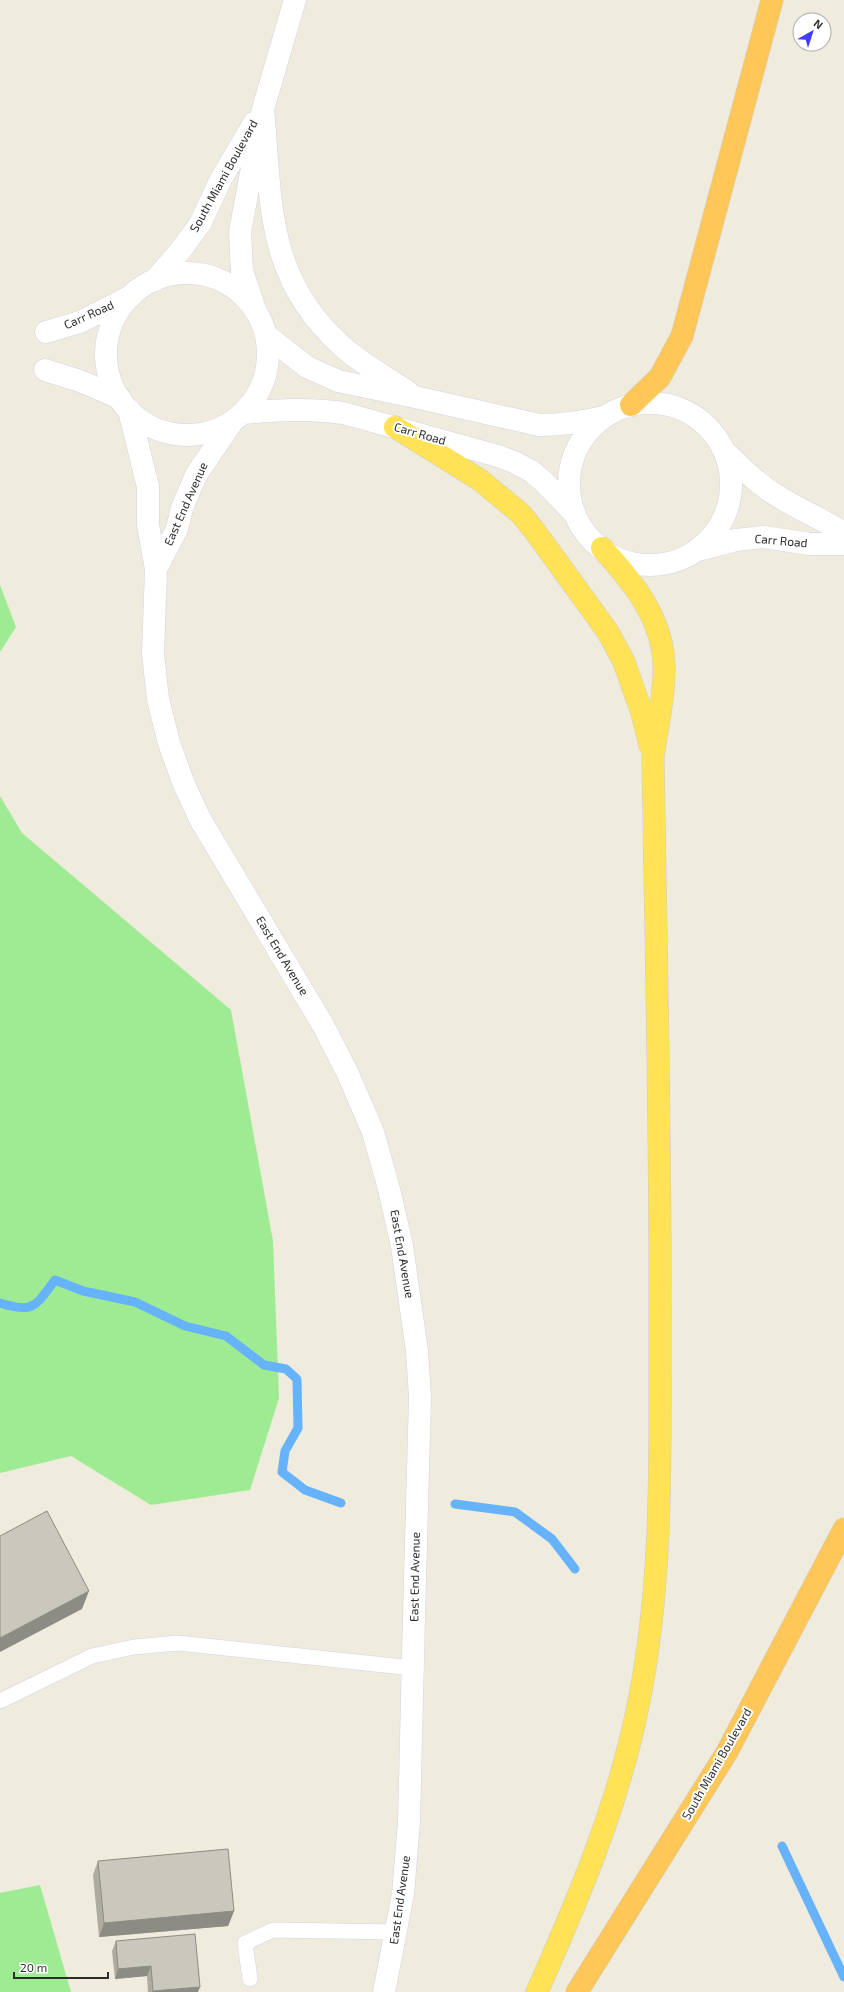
<svg xmlns="http://www.w3.org/2000/svg" width="844" height="1992" viewBox="0 0 844 1992" font-family="'Exo 2',sans-serif">
  <style>
    .green { fill: #9eeb94 }
    .lines { fill: none; stroke-linecap: round; stroke-linejoin: round }
    .stream { stroke: #66b2fb; stroke-width: 9 }
    .service-casing { stroke: #d3d2e6; stroke-width: 16 }
    .minor-casing { stroke: #d3d2e6; stroke-width: 23 }
    .tertiary-casing { stroke: #d3d2e6; stroke-width: 23 }
    .trunk-casing { stroke: #ccc; stroke-width: 23 }
    .motorway-casing { stroke: #ccc; stroke-width: 23 }
    .service { stroke: #fff; stroke-width: 15 }
    .minor { stroke: #fff; stroke-width: 22 }
    .tertiary { stroke: #fff; stroke-width: 22 }
    .trunk { stroke: #ffe255; stroke-width: 22 }
    .motorway { stroke: #ffc658; stroke-width: 22 }
    .wall { fill: #aeaca2 }
    .shaded-wall { fill: #8d8c84 }
    .building { fill: #cac8bc; stroke: #8d8c84 }
    .labels { text-anchor: middle; stroke-width: 4; stroke-linejoin: round; paint-order: stroke }
    .street-label { font-size: 12px; fill: #2c2c2c; stroke: #fff }
  </style>
  <rect width="100%" height="100%" fill="#efebdd"/>
  <!-- green -->
  <path class="green" d="M0 585 16 627 0 652Z
    M0 796 22 833 231 1010 273 1241 279 1398 250 1490 151 1505 71 1456 0 1473Z
    M40 1885 71 1992H0V1893Z"/>
  <g class="lines">
    <!-- stream -->
    <path class="stream" d="M0 1303C35 1314 35 1306 55 1280L83 1291 135 1302 185 1326 226 1336 264 1365 286 1369 297 1379 298 1428 285 1451 282 1472 305 1490 341 1503
      M455 1504 515 1512 552 1539 575 1569
      M782 1846 844 1977"/>
    <defs>
      <path id="service" d="M0 1701 92 1656 134 1647 178 1643 413 1668
        M250 1979 245 1943 273 1930 396 1932"/>
      <path id="minor" d="M46 332 80 322 131 296
        M45 370 80 381 120 398"/>
      <path id="tertiary" d="M263 109C272 203 265 278 343 347 362 364 386 377 408 392
        M106 354a81 81 0 1 1 162 0a81 81 0 1 1-162 0Z
        M155 280 180 251 200 224 221 179 254 123
        M254 306 242 271 240 232 263 109 295 0
        M266 335 307 367 338 381 415 397 539 425C561 425 582 422 604 417
        M569 484a81 81 0 1 1 162 0a81 81 0 1 1-162 0Z
        M129 410 148 487V525L156 569 153 654 158 699 169 743 183 782 200 819 323 1025 348 1074 373 1132 389 1189 402 1246 417 1351 420 1397 414 1617 409 1822 403 1894 384 1992
        M243 413C278 410 309 408 343 413L498 456 514 462 531 471 544 482 575 514
        M724 451C740 466 757 484 776 495 798 509 822 519 844 533
        M698 550 736 540 763 537 810 544H844
        M156 569 177 529 182 508 196 475 232 422"/>
      <path id="trunk" d="M395 427 480 480 520 513 534 530 608 632 624 662 642 713 650 745
        M537 1992C579 1897 619 1804 639 1701 663 1581 660 1459 660 1337 661 1144 656 951 653 757 657 727 665 695 664 664 662 617 632 581 602 548"/>
      <path id="motorway" d="M631 405 660 377 682 336 772 0
        M577 1992 727 1752 844 1529"/>
    </defs>
    <!-- service casing -->
    <use href="#service" class="service-casing"/>
    <!-- minor casing -->
    <use href="#minor" class="minor-casing"/>
    <!-- tertiary casing -->
    <use href="#tertiary" class="tertiary-casing"/>
    <!-- trunk casing -->
    <use href="#trunk" class="trunk-casing"/>
    <!-- motorway casing -->
    <use href="#motorway" class="motorway-casing"/>
    <!-- service -->
    <use href="#service" class="service"/>
    <!-- minor -->
    <use href="#minor" class="minor"/>
    <!-- tertiary -->
    <use href="#tertiary" class="tertiary"/>
    <!-- trunk -->
    <use href="#trunk" class="trunk"/>
    <!-- motorway -->
    <use href="#motorway" class="motorway"/>
  </g>
  <!-- wall -->
  <path class="wall" d="M98 1861 234 1911 228 1926 99 1937 93 1875Z
    M116 1941 198 1992H148L147 1976 115 1979 112 1951Z"/>
  <!-- shaded-wall -->
  <path class="shaded-wall" d="M89 1591 82 1609 0 1652V1638Z
    M234 1911 228 1926 99 1937 104 1923Z
    M151 1966 147 1976 115 1979 118 1969Z
    M200 1987 198 1992H152L153 1991Z"/>
  <!-- building -->
  <path class="building" d="M47 1511 89 1591 0 1638V1536Z
    M228 1849 234 1911 104 1923 98 1861Z
    M195 1934 200 1987 153 1991 151 1966 118 1969 116 1941Z"/>
  <g class="labels">
    <!-- street labels -->
    <g class="street-label">
      <text transform="translate(224 176) rotate(-61)" y="4">South Miami Boulevard</text>
      <text transform="translate(89 315) rotate(-24)" y="4">Carr Road</text>
      <text transform="translate(420 434) rotate(16)" y="4">Carr Road</text>
      <text transform="translate(186 504) rotate(-66)" y="4">East End Avenue</text>
      <text transform="translate(781 541) rotate(5)" y="4">Carr Road</text>
      <text transform="translate(282 956) rotate(59)" y="4">East End Avenue</text>
      <text transform="translate(402 1254) rotate(80)" y="4">East End Avenue</text>
      <text transform="translate(415 1577) rotate(-89)" y="4">East End Avenue</text>
      <text transform="translate(717 1764) rotate(-60)" y="4">South Miami Boulevard</text>
      <text transform="translate(400 1900) rotate(-82)" y="4">East End Avenue</text>
    </g>
  </g>
  <!-- north arrow -->
  <g transform="translate(812 32) rotate(39)"><circle r="19" fill="#ffffff" stroke="#ababab"/>
  <path d="M0-3L7 15L0 10L-7 15Z" fill="#423aff"/>
  <text y="-6" font-size="11" font-weight="bold" text-anchor="middle" fill="#2c2c2c">N</text>
  </g>
  <!-- scale -->
  <path d="M14 1972v6h94v-6" fill="none" stroke="#2c2c2c" stroke-width="2"/>
  <text x="20" y="1972" font-size="12" fill="#2c2c2c" stroke="#ffffff" stroke-width="3" paint-order="stroke">20 m</text>
</svg>
